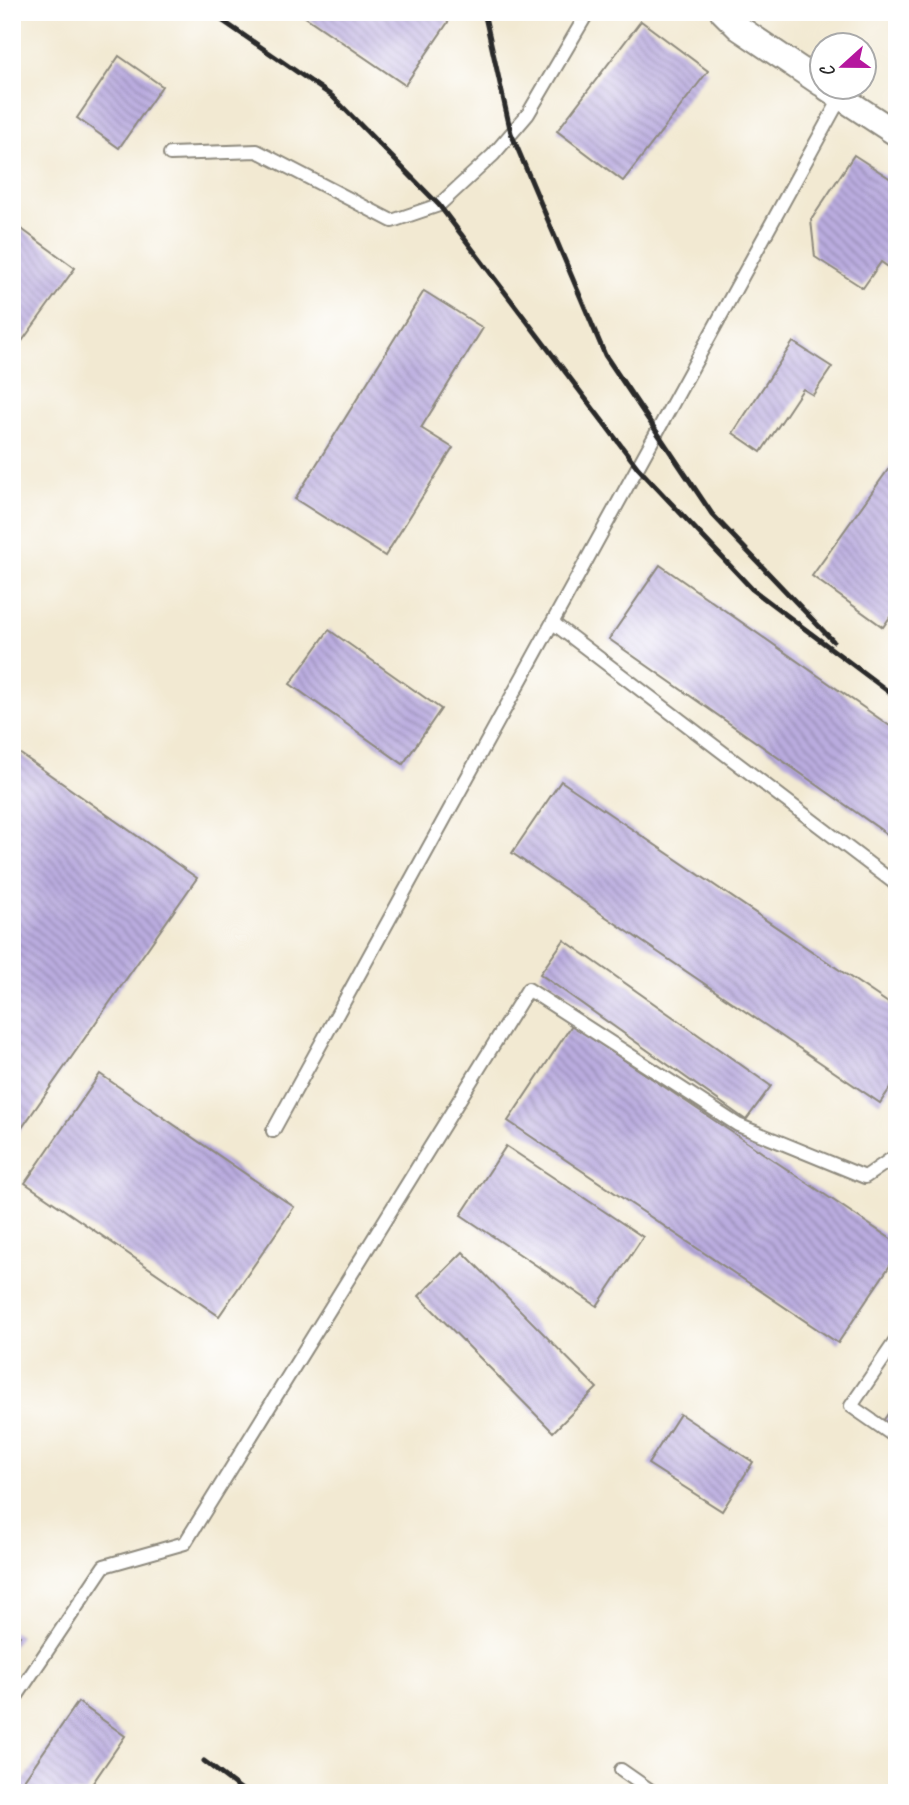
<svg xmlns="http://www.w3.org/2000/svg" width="909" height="1805" viewBox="0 0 909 1805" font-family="Caveat,sans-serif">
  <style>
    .building { fill: url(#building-back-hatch) }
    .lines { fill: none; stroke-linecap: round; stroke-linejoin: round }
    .lane-casing { stroke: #8e8a7e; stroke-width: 16 }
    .street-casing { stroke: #8e8a7e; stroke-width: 28 }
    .lane { stroke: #fff; stroke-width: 12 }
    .street { stroke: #fff; stroke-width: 24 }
    .rail { stroke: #2b2b2b; stroke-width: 5 }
  </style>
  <defs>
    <pattern id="building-back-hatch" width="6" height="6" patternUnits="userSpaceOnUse" patternTransform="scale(1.75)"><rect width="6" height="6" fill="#baacdf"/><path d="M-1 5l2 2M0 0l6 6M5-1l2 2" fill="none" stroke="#978cb5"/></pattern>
  </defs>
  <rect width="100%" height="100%" fill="#fff"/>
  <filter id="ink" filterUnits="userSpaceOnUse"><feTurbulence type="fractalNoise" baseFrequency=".0143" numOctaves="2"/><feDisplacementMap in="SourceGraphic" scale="14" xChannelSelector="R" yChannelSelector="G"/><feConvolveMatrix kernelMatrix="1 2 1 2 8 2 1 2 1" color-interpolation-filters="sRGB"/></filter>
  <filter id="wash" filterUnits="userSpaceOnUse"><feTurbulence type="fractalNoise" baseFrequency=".00686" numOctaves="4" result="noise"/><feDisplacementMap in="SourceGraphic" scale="28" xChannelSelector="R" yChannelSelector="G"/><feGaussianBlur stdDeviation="1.57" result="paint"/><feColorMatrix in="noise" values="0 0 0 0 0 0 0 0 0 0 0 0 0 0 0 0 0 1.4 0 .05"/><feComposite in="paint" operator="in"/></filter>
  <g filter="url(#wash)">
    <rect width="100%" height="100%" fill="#f2e9d2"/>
    <g id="blocks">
      <!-- building -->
      <path class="building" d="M298 12H455L405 85Z
        M641 21 708 71 623 181 557 131Z
        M119 56 162 86 119 148 77 118Z
        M854 155 897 183V273L881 262 863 288 815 257 811 220Z
        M12 222 75 268 12 355Z
        M424 291 483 328 421 428 453 448 385 556 295 499Z
        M793 342 832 367 813 395 803 389 761 452 733 433Z
        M897 457V607L883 627 812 576Z
        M660 565 897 731V841L609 639Z
        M329 630 441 709 403 764 290 684Z
        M12 748 197 878 12 1142Z
        M561 781 897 1009V1078L880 1103 512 853Z
        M564 940 771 1086 746 1120 540 974Z
        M572 1025 897 1243V1255L838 1343 508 1121Z
        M100 1074 294 1207 219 1316 25 1183Z
        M506 1146 643 1237 597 1306 461 1215Z
        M463 1252 597 1388 553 1432 419 1296Z
        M897 1401V1430L883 1421Z
        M680 1414 753 1462 722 1511 648 1464Z
        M12 1631 20 1636 12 1647Z
        M78 1702 125 1736 86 1793H15Z"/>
    </g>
  </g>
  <g filter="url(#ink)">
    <use href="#blocks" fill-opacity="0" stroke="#8e8a7e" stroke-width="2"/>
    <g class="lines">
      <defs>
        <path id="lane" d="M170 154 257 151 392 221 439 205 493 155 528 114 588 12
          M553 623 897 885
          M273 1131 841 97
          M897 1339 851 1406 897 1438
          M12 1703 104 1566 185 1543 528 989 738 1125 865 1177 897 1155
          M621 1770 654 1793"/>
        <path id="street" d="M723 12 739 28 822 84
          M827 88 897 134"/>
      </defs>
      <!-- lane casing -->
      <use href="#lane" class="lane-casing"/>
      <!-- street casing -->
      <use href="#street" class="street-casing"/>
      <!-- lane -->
      <use href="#lane" class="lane"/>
      <!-- street -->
      <use href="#street" class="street"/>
      <!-- rail -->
      <path class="rail" d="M210 12 332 96 439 205 638 468 752 589 897 698
        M484 12 511 133 605 355 712 514 833 641
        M204 1761 246 1793"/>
    </g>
  </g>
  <!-- margin -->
  <rect width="909" height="1805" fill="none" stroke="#fff" stroke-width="42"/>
  <!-- north arrow -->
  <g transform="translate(843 66) rotate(249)"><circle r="33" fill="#ffffff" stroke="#aaaaaa" stroke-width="2"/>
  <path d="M0-5L12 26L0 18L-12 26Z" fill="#b5179e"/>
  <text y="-10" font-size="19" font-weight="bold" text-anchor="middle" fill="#2b2b2b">С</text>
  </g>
</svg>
